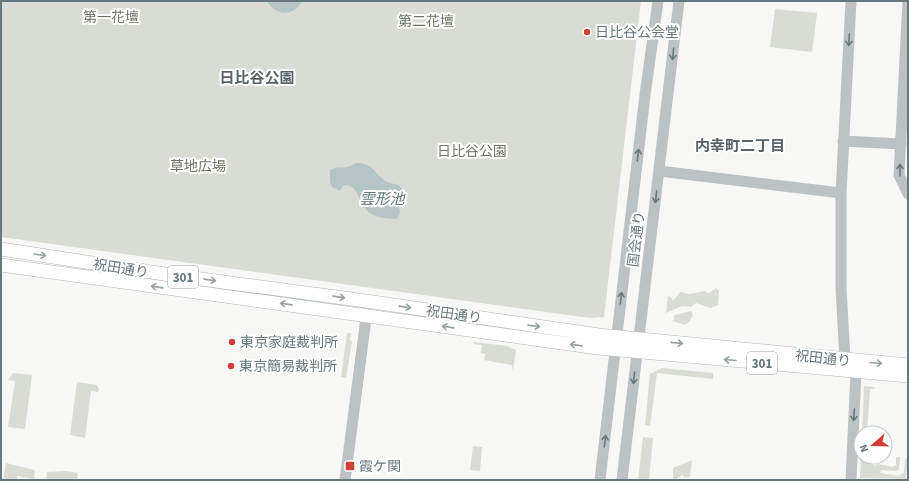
<svg xmlns="http://www.w3.org/2000/svg" width="909" height="481" viewBox="0 0 909 481" font-family="'Source Sans 3','Noto Sans JP',sans-serif">
  <style>
    .green { fill: #d8dcd4 }
    .water { fill: #b5c4c5 }
    .lines { fill: none; stroke-linecap: round; stroke-linejoin: round }
    .major-casing { stroke: #b0b7b9; stroke-width: 14 }
    .minor { stroke: #bcc2c4; stroke-width: 11 }
    .major { stroke: #fff; stroke-width: 13 }
    .oneway { stroke: #65787d }
    .oneway2 { stroke: #93a0a4 }
    .poi-dot { fill: #d53d37; stroke: #fff; stroke-width: 1.5 }
    .labels { text-anchor: middle; stroke-width: 4; stroke-linejoin: round; paint-order: stroke }
    .shield { fill: #fff; stroke: #93a0a4; stroke-width: 1 }
    .shield-label { font-size: 13px; font-weight: bold; fill: #65787d }
    .park-label { font-size: 14px; fill: #6a7663; stroke: #fff }
    .poi-label { font-size: 14px; fill: #65787d; stroke: #fff; text-anchor: start }
    .street-label { font-size: 14px; fill: #65787d; stroke: #fff }
    .neighbourhood-label { font-size: 15px; font-weight: bold; fill: #566469; stroke: #fff }
    .water-label { font-size: 15px; font-style: italic; fill: #607678; stroke: #fff }
  </style>
  <rect width="100%" height="100%" fill="#f7f7f5"/>
  <!-- green -->
  <path class="green" d="M1 1H641L604 317 590 318 1 237Z
    M775 9 817 13 812 52 770 47Z
    M716 288 719 291 718 305 711 308 696 303 691 307 682 306 666 313 668 296 671 297 673 301 680 292 690 294 704 291 709 293Z
    M691 311 693 315 689 322 685 325 672 321 675 319 673 317 675 315Z
    M347 333H351L350 340 352 341 346 378 341 377Z
    M474 342 507 346 516 350 513 371 512 365 484 360 485 354 481 353 482 345 473 344Z
    M662 368 713 373V379L657 373 650 426 645 425 650 374Z
    M13 373 32 375 25 429 8 427 15 381 8 380Z
    M77 382 97 385 99 389 98 392 91 391 85 438 70 435Z
    M864 386 874 387 875 389H870L867 433H862Z
    M643 437 653 438 649 480H638Z
    M473 446 482 447 480 471 470 470Z
    M861 453V457H869L871 464 875 466 877 464 893 467 896 465V457H900L899 469 897 471 881 470 880 473 898 476 904 473 905 460 908 456 906 479 860 478Z
    M692 460 690 477H683V475L677 478V480H673V468Z
    M6 463 35 470 34 479 17 476V480H3Z
    M66 471 78 473 77 480H46L47 472Z"/>
  <!-- water -->
  <path class="water" d="M267 1H302C294 17 275 16 267 1Z
    M355 163C371 162 374 172 384 180 393 187 404 180 403 197L399 206 400 213 397 219C387 218 379 219 370 213 358 205 358 181 343 186L340 191 332 187 330 182V170C341 164 342 172 355 163Z"/>
  <g class="lines">
    <defs>
      <path id="major" d="M1 249 171 275 366 301 599 335 908 365
        M1 265 598 348 908 376"/>
    </defs>
    <!-- major casing -->
    <use href="#major" class="major-casing"/>
    <!-- minor -->
    <path class="minor" d="M851 1 841 193V288L845 360 856 372 851 480
      M908 1 899 175 908 194
      M843 141 901 144
      M659 171 841 193
      M345 480 365 326 366 301
      M600 480 645 95 658 1
      M622 480 679 1"/>
    <!-- major -->
    <use href="#major" class="major"/>
  </g>
  <!-- one-way arrows -->
  <defs><path id="oneway-shaft" d="M-6 0H5M1.5-3L5.5 0L1.5 3" fill="none" stroke-width="1.6" stroke-linecap="round" stroke-linejoin="round"/></defs>
  <g class="oneway">
    <use href="#oneway-shaft" transform="translate(849 40) rotate(93)"/>
    <use href="#oneway-shaft" transform="translate(673 54) rotate(96)"/>
    <use href="#oneway-shaft" transform="translate(638 155) rotate(-83)"/>
    <use href="#oneway-shaft" transform="translate(900 170) rotate(-90)"/>
    <use href="#oneway-shaft" transform="translate(656 197) rotate(97)"/>
    <use href="#oneway-shaft" transform="translate(621 298) rotate(-84)"/>
    <use href="#oneway-shaft" transform="translate(634 378) rotate(96)"/>
    <use href="#oneway-shaft" transform="translate(854 415) rotate(93)"/>
    <use href="#oneway-shaft" transform="translate(605 441) rotate(-84)"/>
  </g>
  <g class="oneway2">
    <use href="#oneway-shaft" transform="translate(40 255) rotate(9)"/>
    <use href="#oneway-shaft" transform="translate(210 280) rotate(8)"/>
    <use href="#oneway-shaft" transform="translate(157 287) rotate(-172)"/>
    <use href="#oneway-shaft" transform="translate(339 297) rotate(8)"/>
    <use href="#oneway-shaft" transform="translate(286 304) rotate(-172)"/>
    <use href="#oneway-shaft" transform="translate(405 307) rotate(8)"/>
    <use href="#oneway-shaft" transform="translate(534 326) rotate(8)"/>
    <use href="#oneway-shaft" transform="translate(448 327) rotate(-172)"/>
    <use href="#oneway-shaft" transform="translate(677 343) rotate(6)"/>
    <use href="#oneway-shaft" transform="translate(576 345) rotate(-172)"/>
    <use href="#oneway-shaft" transform="translate(730 360) rotate(-175)"/>
    <use href="#oneway-shaft" transform="translate(876 363) rotate(5)"/>
  </g>
  <!-- markers -->
  <g class="poi-dot">
    <circle cx="587" cy="32" r="4"/>
    <circle cx="232" cy="342" r="4"/>
    <circle cx="231" cy="366" r="4"/>
    <rect x="345" y="461" width="10" height="10" rx="2"/>
  </g>
  <g class="labels">
    <!-- shield labels -->
    <g class="shield">
      <rect x="168" y="266" width="30" height="22" rx="3"/>
      <rect x="747" y="352" width="30" height="22" rx="3"/>
    </g>
    <g class="shield-label">
      <text x="183" y="282">301</text>
      <text x="762" y="368">301</text>
    </g>
    <!-- park labels -->
    <g class="park-label">
      <text x="111" y="22">第一花壇</text>
      <text x="426" y="26">第二花壇</text>
      <text x="472" y="156">日比谷公園</text>
      <text x="198" y="171">草地広場</text>
    </g>
    <!-- poi labels -->
    <g class="poi-label">
      <text x="595" y="37">日比谷公会堂</text>
      <text x="240" y="347">東京家庭裁判所</text>
      <text x="239" y="371">東京簡易裁判所</text>
      <text x="359" y="471">霞ケ関</text>
    </g>
    <!-- street labels -->
    <g class="street-label">
      <text transform="translate(636 239) rotate(-83)" y="5">国会通り</text>
      <text transform="translate(121 268) rotate(9)" y="5">祝田通り</text>
      <text transform="translate(454 314) rotate(8)" y="5">祝田通り</text>
      <text transform="translate(823 358) rotate(6)" y="5">祝田通り</text>
    </g>
    <!-- neighbourhood labels -->
    <g class="neighbourhood-label">
      <text x="257" y="83">日比谷公園</text>
      <text x="740" y="151">内幸町二丁目</text>
    </g>
    <!-- water labels -->
    <g class="water-label">
      <text x="382" y="204">雲形池</text>
    </g>
  </g>
  <!-- border -->
  <rect width="909" height="481" fill="none" stroke="#65787d" stroke-width="4"/>
  <!-- north arrow -->
  <g transform="translate(873 445) rotate(250)"><circle r="19" fill="#ffffff" stroke="#c1c9cb"/>
  <path d="M0-3L7 15L0 10L-7 15Z" fill="#d53d37"/>
  <text y="-6" font-size="11" font-weight="bold" text-anchor="middle" fill="#65787d">N</text>
  </g>
</svg>
